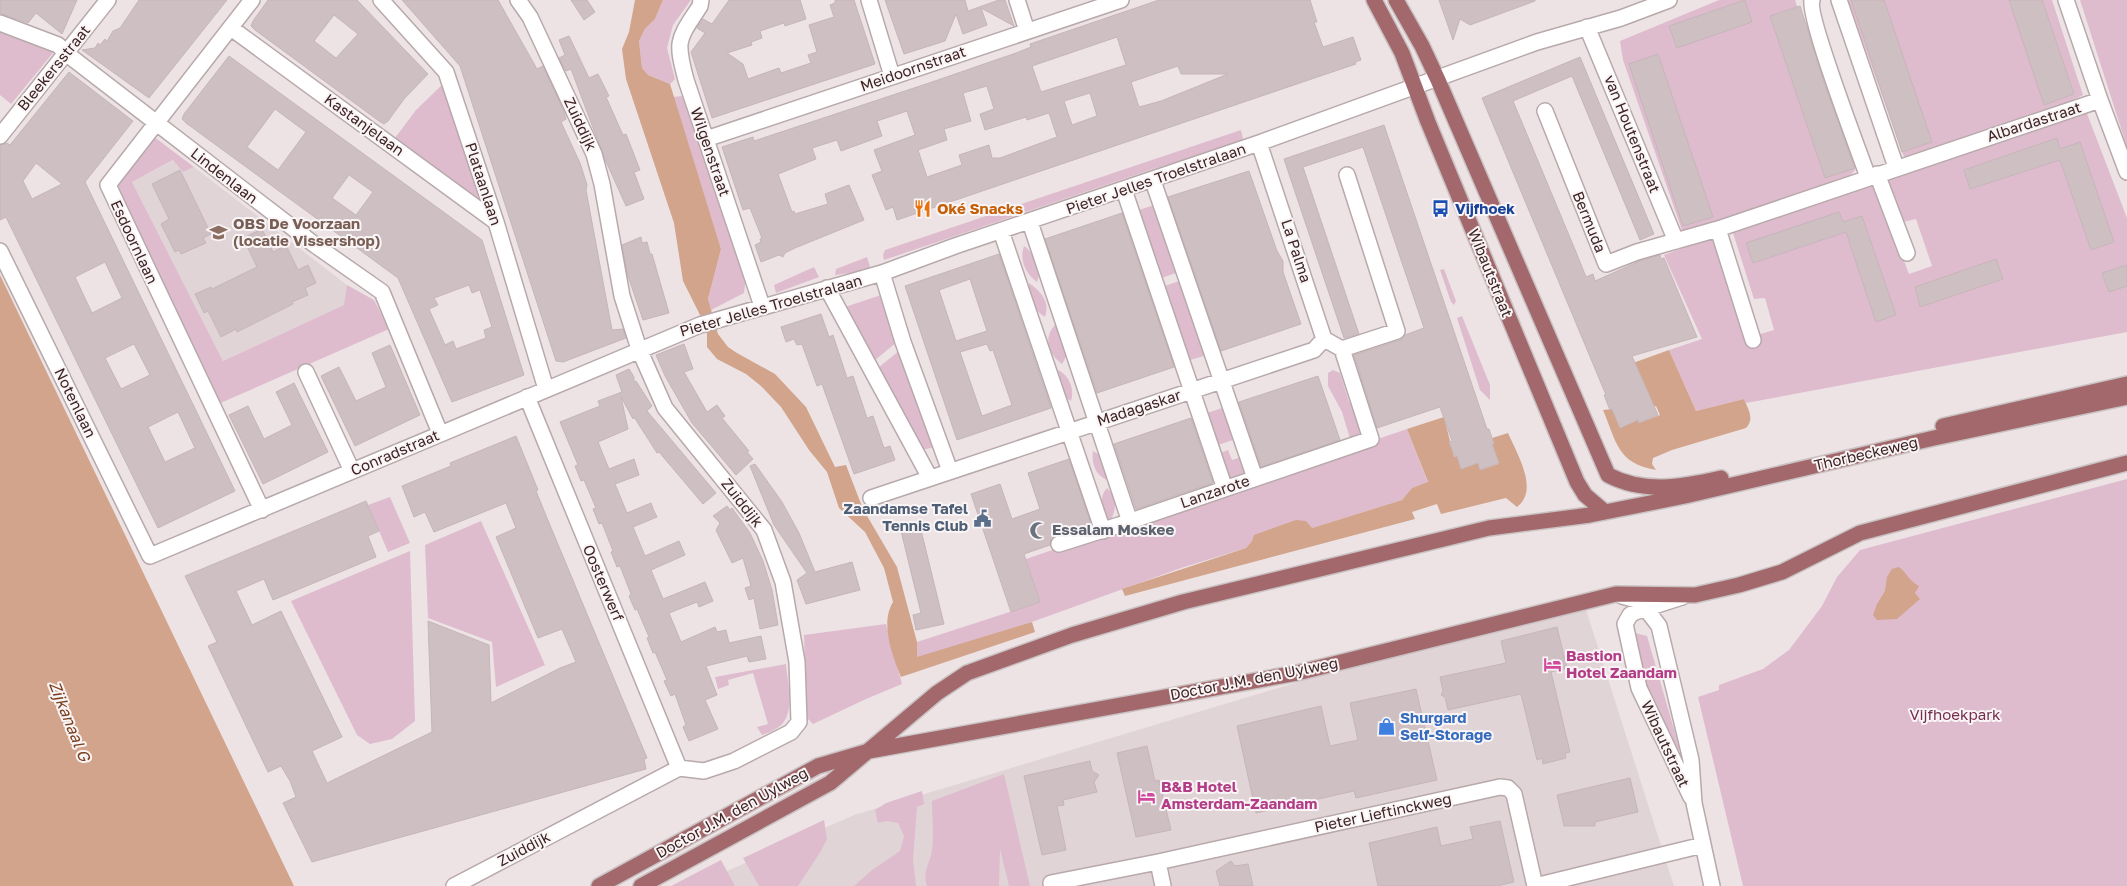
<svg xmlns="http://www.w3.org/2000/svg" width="2127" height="886" viewBox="0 0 2127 886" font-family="'Golos Text',sans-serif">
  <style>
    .built { fill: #e1d4d7 }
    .green { fill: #debcce }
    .water { fill: #d1a48b }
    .building { fill: #cebfc3; stroke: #c6b5b9; fill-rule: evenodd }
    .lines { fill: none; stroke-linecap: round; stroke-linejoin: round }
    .minor-casing { stroke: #b8a9ab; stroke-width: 18 }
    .major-casing { stroke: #c9c1c2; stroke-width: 18 }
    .minor { stroke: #fff; stroke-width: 15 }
    .major { stroke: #a2686b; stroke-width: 15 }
    .labels { text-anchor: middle; stroke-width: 4; stroke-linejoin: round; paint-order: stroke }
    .street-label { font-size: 15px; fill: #3e2324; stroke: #f9f4f5 }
    .food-label { font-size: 15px; font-weight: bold; fill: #c56008; stroke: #f9f4f5; text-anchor: start }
    .transit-label { font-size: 15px; font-weight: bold; fill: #164399; stroke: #f9f4f5; text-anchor: start }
    .education-label { font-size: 15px; font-weight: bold; fill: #785e54; stroke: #f9f4f5; text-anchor: start }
    .service-label { font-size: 15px; font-weight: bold; fill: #4e5e75; stroke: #f9f4f5; text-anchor: end }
    .worship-label { font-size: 15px; font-weight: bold; fill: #5b616d; stroke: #f9f4f5; text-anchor: start }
    .hotel-label { font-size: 15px; font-weight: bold; fill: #b23c85; stroke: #f9f4f5; text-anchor: start }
    .park-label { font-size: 15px; fill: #752d4a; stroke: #f9f4f5 }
    .shop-label { font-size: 15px; font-weight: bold; fill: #366cbe; stroke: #f9f4f5; text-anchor: start }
    .water-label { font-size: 16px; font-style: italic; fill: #7a3f1d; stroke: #f9f4f5 }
  </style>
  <rect width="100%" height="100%" fill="#ede3e5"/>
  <!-- built -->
  <path class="built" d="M174 160 183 172 194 167 347 285 345 305 223 361 132 182Z
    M1582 597 1674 886H693L854 815Z"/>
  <!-- green -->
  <path class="green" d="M663 0H691L673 25 667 48 675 79 670 84 648 75 642 68 639 41 645 29 655 19Z
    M1719 0H1795L1855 170 1849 177 1683 233 1623 60 1620 41Z
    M1848 0H2052L2083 95 2071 101 1904 157Z
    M2080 0H2127V147Z
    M0 28 57 48 11 104 0 95Z
    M444 83 478 190 479 195 474 201 392 142 416 110Z
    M682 96 746 276 744 293 711 310 708 299 721 249 673 97Z
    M2086 111 2127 218V332L1746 403 1744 399 1696 411 1669 350 1702 339 1664 255 1714 237 1750 337 1774 330 1765 298 1754 299 1733 233 1866 185H1875L1909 274 1932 266 1916 219 1903 222 1888 179Z
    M1241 130 1243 139 1230 146 1150 170 884 260 883 255 885 250Z
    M153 136 194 167 183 172 173 160 132 182 223 361 344 305 347 285 374 300 389 329 216 405 111 187Z
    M1157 204 1179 272 1159 279 1136 211Z
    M1024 246C1036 255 1042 267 1037 282 1026 274 1019 260 1024 246Z
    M867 257 871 270 835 275 836 269Z
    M814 267 819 277 776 293 774 285Z
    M1444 269 1456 301 1454 305 1451 302 1440 270Z
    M1182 280 1207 355 1187 361 1162 287Z
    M1029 283C1042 292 1050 302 1045 317 1034 311 1028 296 1029 283Z
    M881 295 897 342 874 361 845 307Z
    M1462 316 1490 385V400L1480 390 1457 318Z
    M1056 324 1062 330 1068 353 1062 364C1049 355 1042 337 1056 324Z
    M899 351 934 447 923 450 874 371Z
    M1058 370C1069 375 1075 389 1071 401 1061 396 1054 381 1058 370Z
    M1333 370 1340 373 1349 402H1353L1365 436 1351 442 1342 412 1328 386V373Z
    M1225 407 1236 439 1215 446 1204 414Z
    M1407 429 1428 483 1412 488 1402 500 1312 528 1252 541 1246 548 1181 568 1032 622 917 658V642L1040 602 1026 559Z
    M1228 450 1232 460 1241 457 1247 475 1227 482 1218 454Z
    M1093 451 1101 456 1110 481C1096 477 1091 464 1093 451Z
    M2127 479V886H1743L1698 697 1719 690V685L1763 669 1789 650 1822 606 1837 577 1860 550Z
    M1107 488C1117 498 1117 509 1110 521 1102 512 1098 497 1107 488Z
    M390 497 410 543 388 552 368 505Z
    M481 521 545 665 496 687 492 642 428 618 425 545Z
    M410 551 415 721 392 739 370 744 357 735 291 601Z
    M886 624 902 684 866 699 813 724 806 717 804 635Z
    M1631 632 1647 636 1680 750 1677 751 1647 689Z
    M786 664C787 681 796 713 780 726 775 730 768 733 762 735L757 727 768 724 753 673 728 680 729 685 718 689 715 677Z
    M1004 774 1030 886H1009L1000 849 999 886H927C922 873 930 863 932 850 934 835 932 817 932 801Z
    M922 791 924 804 917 807 913 860 916 886H854L872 870 900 851 904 836 898 823 887 821 878 823 875 810 886 803Z
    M824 820 827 839 821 851 798 886H759L743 858Z
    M721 860 735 886H671Z"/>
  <!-- water -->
  <path class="water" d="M635 0H663L655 19 645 29 639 41 642 68 648 75 670 84 721 249 708 299 718 334 728 347 737 353 775 374 806 407 835 467 846 465 863 509 897 567 917 642V657L1032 622 1035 632 901 677C892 655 880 623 893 602L884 568 865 532 839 508 827 472 809 450 781 407 761 386 746 374 717 359 707 347V334L700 315 683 281 674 223 626 79 622 49 629 32Z
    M0 275 294 886H0Z
    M1669 350 1696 411 1744 399C1748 409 1755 419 1746 428L1672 450 1653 458 1652 464 1656 470C1617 463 1617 443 1603 410L1612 409 1620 428 1638 420 1639 423 1660 415 1656 406 1652 408 1649 394 1633 363Z
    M1444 417 1454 457 1457 456 1461 469 1478 463 1480 470 1498 464 1492 444 1494 443 1492 438 1508 433C1516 452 1540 490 1517 507L1506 498 1441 514 1437 504 1412 512 1415 519 1125 596 1122 589 1246 548 1252 541 1254 535 1296 520 1306 521 1312 528 1402 500 1412 488 1428 482 1407 429Z
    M1899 567C1907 573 1909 581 1919 586L1915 593 1920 599 1897 619 1877 620 1873 615 1877 604 1885 591 1887 577 1892 569Z"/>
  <!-- building -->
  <path class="building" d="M0 0H77L62 34 36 13 28 23 0 13Z
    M139 0H227L149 98 82 50 95 48 98 43 100 45 105 39 107 41 113 31 120 28Z
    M268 0H357L428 74 404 99 388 121 384 124 379 121 255 30 251 26 253 21ZM334 15 358 34 336 58 314 41Z
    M402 0H498L537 69 543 66 564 112 566 119 561 122 580 163 587 185 586 190 612 330 623 329 626 338 563 362 556 361 460 66Z
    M571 0H587L595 12 584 20Z
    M729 0H800L806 19 785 26 784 23 760 31 762 38 751 42 752 45 727 53 743 64 748 79 779 68 781 73 811 63 808 55 817 52 809 25 834 17 830 5 835 3V0H854L875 64 712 118 691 52 705 33 697 28 703 19 712 24Z
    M885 0H965L968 11 999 0H1005L1014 26 981 8 987 25 963 34 956 14 945 41 904 54Z
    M1159 0H1310L1317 22H1314L1323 47 1353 37 1361 60 1355 62 1356 64 1341 69 897 220 893 207 886 210 872 175 882 171 874 150 915 135 907 111 877 121 882 136 841 151 837 140 812 148 816 159 778 174 792 212 794 211 795 214 828 204 825 194 849 185 864 220 795 248 785 253 783 257 779 255 761 262 755 245 761 242 760 239 762 238 750 208 743 210 722 147 753 137 754 141 932 82 1016 53 1031 47 1030 44ZM1117 37 1126 65 1041 92 1032 66ZM1178 66 1181 74H1228L1161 101 1139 107 1131 82ZM987 86 994 109 980 114 985 130 1026 117 1027 120 1049 113 1057 137 1000 158H992L989 145 959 155 962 165 927 177 918 150 947 140 944 129 971 121 963 93ZM1090 93 1097 116 1072 125 1064 101Z
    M1439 0H1535V1L1470 25 1460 19 1453 40Z
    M1745 0 1752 22 1677 48 1669 26Z
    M1851 0H1884L1932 142 1902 152Z
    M2009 0H2042L2074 94 2044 105Z
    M1800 6 1826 88 1855 168 1825 178 1770 16Z
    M569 36 589 78 598 74 609 96 606 97 623 135 626 134 640 170 634 172 644 199 626 206 604 157 571 69 566 71 559 58 565 55 559 40Z
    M1658 54 1713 217 1683 226 1629 64Z
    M229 56 482 240 524 375 452 402 398 278 186 123 182 119 184 114ZM275 109 306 132 278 170 247 147ZM349 175 373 192 356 215 332 198ZM469 285 472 293 480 290 492 327 484 330 486 338 456 349 453 341 445 345 429 309 438 305 434 298Z
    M1580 57 1654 234 1640 240 1572 76 1513 101 1576 252 1586 277 1593 274 1595 281 1640 261 1660 255 1661 259 1664 258 1697 337 1632 356 1658 415 1639 423 1638 420 1620 428 1612 409 1610 410 1604 395H1606L1482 98Z
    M69 72 133 121 85 182 235 491 158 528 6 217 0 220V145L7 143 10 145ZM36 163 62 184 32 199 23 181ZM105 262 122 298 92 313 75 277ZM134 344 150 375 121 389 105 358ZM178 412 195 448 165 462 148 427Z
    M1384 125 1487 429H1489L1494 444H1492L1499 463 1480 470 1478 463 1461 469 1457 456 1455 457 1449 442 1452 441 1440 407 1377 428 1354 355 1400 340 1405 335 1424 328 1363 147 1303 167 1359 334 1344 338 1284 159Z
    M2057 138 2060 149 2080 142 2114 242 2091 250 2060 160 1970 189 1964 170Z
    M180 170 211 234 203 238 206 243 181 254 179 250 175 252 161 224 169 219 152 184Z
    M1249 171 1277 251 1283 261V272L1301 324 1221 351 1168 197Z
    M1839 212 1843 222 1862 216 1896 315 1876 322 1846 232 1753 263 1746 243Z
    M1122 213 1174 367 1097 393 1045 239Z
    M262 229 273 252 286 245 298 270 308 265 316 283 305 288 308 295 292 302 293 304 237 332 236 329 221 337 208 311 204 313 195 294 211 287 212 289 257 267 243 238Z
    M641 237 642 243 647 242 650 254H652L669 313 643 320 627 273 622 245Z
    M999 254 1051 408 957 440 905 286ZM970 279 987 331 956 341 939 290ZM987 344 990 351 993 350 1012 405 982 416 960 352Z
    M1996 259 2003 279 1920 307 1915 287Z
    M2127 265V286L2109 292 2102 273Z
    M821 314 829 337 833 335 847 378 853 376 867 418 873 416 884 448 890 446 895 460 854 474 822 384 817 386 802 344 797 345 794 339 786 342 781 327Z
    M684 344 693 369 684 372 707 412 717 405 725 416 722 418 749 451 747 452 753 459 736 475 692 423 665 376 656 355Z
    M390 345 420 415 355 446 321 376 339 367 356 401 386 387 372 353Z
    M629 369 634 377V382L636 381 652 406 647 411 716 493 703 504 659 452 657 453 634 417 633 419 621 397 628 429 598 442 609 469 634 459 639 475 615 484 627 513 651 503 654 511 657 517 633 527 645 556 679 541 685 555 651 570 663 599 705 582 713 601 699 607 697 602 669 613 681 642 715 627 717 632 726 630 729 643 761 636 766 659 749 662 747 656 706 666 717 695 705 700 718 729 689 741 683 727 686 725 675 694 671 696 664 681 667 680 655 652 653 653 647 638 649 637 637 609 635 610 629 596 631 594 620 566 617 567 611 552 613 551 602 523 599 524 593 509 596 508 584 480 581 481 575 466 578 465 560 422 600 406 598 401 622 392 616 375Z
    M1318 376 1340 440 1261 467 1239 402Z
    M294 383 328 452 263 484 229 415 248 406 264 439 292 425 276 392Z
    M1191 418 1213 483 1136 509 1114 444Z
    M516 436 538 490 536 491 547 518 647 758 644 759 646 769 312 862 283 803 296 797 290 781 281 766 268 772 208 646 217 642 185 576 366 501 379 531 368 536 376 557 273 600 264 579 236 591 252 625 281 611 342 737 312 751 327 783 432 732 428 621 489 645 491 703 560 668 576 662 562 629 538 638 496 537 516 528 506 503 434 532 425 512 414 517 402 486 451 466 450 463Z
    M1069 459 1091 524 1056 535 1051 538 1050 545 1024 554 1040 602 1011 612 971 494 1000 484 1012 519 1040 509 1028 473Z
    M755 464 782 502 799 533 815 572 852 562 860 590 806 604 797 580 807 573 774 525 750 466Z
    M727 506 730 510 732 508 750 533 763 561 772 590 778 625 760 629 754 598 749 600 745 588 751 586 743 558 732 563 716 530 720 523 713 516Z
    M920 526 944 624 916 630 913 615 921 613 901 531Z
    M1557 627 1567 668 1551 672 1570 752 1565 753 1566 758 1543 764 1542 758 1537 760 1521 694 1448 710 1445 697 1441 695 1443 691 1440 677 1506 663 1501 641Z
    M1416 689 1437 780 1356 798 1354 791 1256 813 1237 726 1321 706 1330 746 1358 740 1350 703Z
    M1147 746 1155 781 1159 780 1171 830 1136 837 1117 753Z
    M1090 761 1092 771 1099 775 1094 782 1097 792 1063 800 1064 805 1057 806 1066 850 1042 855 1024 776Z
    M1630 778 1638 812 1595 822V826H1564L1557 795Z
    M1500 821 1514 882 1497 886H1378L1369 843 1437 827 1441 846 1473 839 1470 827Z
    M1231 861 1235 866 1248 864 1253 886H1220L1216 871Z"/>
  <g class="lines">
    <defs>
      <path id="minor" d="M252 0 108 185 262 510
        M381 0 446 72 496 222 546 389
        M701 0 700 6C678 40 675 39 686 80L762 306
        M869 0 892 76
        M1017 0 1027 31
        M1812 0C1807 15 1859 152 1868 177
        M1839 0 1896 167
        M2066 0 2100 100
        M0 23 58 45 67 54 315 245 382 292 440 433
        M1587 27 1676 241
        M231 28 496 222
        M1545 111 1606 264 1637 252 1718 229 2100 100 2127 172
        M0 136 108 0
        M706 139 1121 0
        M1259 143 1324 339 1342 349 1397 331 1347 175
        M1877 174 1907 253
        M1153 181 1255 478
        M1124 190 1225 489
        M1030 222 1130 522
        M1718 229 1753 340
        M1001 231 1103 531
        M0 251 150 556 700 325 882 273 955 246 1259 143 1537 42 1621 18 1669 0
        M882 273 903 342 950 471
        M827 288 930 478
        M306 372 352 471
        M527 397 679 768
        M871 498 1314 350 1324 339
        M1059 544 1119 525 1371 439 1342 349
        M1622 596 1640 601 1659 626 1691 760 1694 803 1712 886
        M1682 597 1635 612 1630 615 1625 624 1639 688 1691 797
        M1158 862 1163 886
        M1051 883 1158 862 1500 787 1508 788 1514 794 1535 886
        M454 886 679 768 704 771 734 761 791 732 799 722 797 662 783 582 764 530 665 408 639 349 622 296 602 184 594 154 530 17 518 0
        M1535 886 1703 845"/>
      <path id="major" d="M1374 0 1402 53 1428 122 1577 482 1585 495 1605 512
        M1396 0 1422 46 1438 80 1608 475C1644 494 1682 487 1721 478
        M1943 426 2127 384
        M599 886 818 766 869 751 1297 673 1616 594 1695 595 1739 585 1782 572 1860 533 2127 463
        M641 886 830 783 937 693 967 673 1072 635 1183 602 1489 528 1590 515 1685 496 1934 438 2127 397"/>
    </defs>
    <!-- minor casing -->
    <use href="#minor" class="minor-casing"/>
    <!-- major casing -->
    <use href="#major" class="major-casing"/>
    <!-- minor -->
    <use href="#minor" class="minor"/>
    <!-- major -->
    <use href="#major" class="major"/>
  </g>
  <!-- icons -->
  <defs>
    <symbol id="restaurant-bare" viewBox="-9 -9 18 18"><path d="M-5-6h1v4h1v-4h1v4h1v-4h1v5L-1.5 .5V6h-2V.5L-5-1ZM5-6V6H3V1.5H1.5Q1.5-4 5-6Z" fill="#e8710a" stroke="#f9f4f5" stroke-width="2.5" paint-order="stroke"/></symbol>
    <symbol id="bus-bare" viewBox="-9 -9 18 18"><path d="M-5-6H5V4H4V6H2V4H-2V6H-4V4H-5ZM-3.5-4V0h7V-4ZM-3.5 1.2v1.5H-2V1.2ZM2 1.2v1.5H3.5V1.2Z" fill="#1a4fb4" stroke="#f9f4f5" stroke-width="2.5" paint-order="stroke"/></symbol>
    <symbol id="school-bare" viewBox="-9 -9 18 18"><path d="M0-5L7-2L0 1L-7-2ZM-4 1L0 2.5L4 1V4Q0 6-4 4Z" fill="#8d6e63" stroke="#f9f4f5" stroke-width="2.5" paint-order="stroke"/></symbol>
    <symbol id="civic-bare" viewBox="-9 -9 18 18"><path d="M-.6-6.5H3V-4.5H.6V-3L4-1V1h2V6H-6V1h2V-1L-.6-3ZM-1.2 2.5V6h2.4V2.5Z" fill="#5c6f8a" stroke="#f9f4f5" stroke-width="2.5" paint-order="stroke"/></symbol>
    <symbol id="mosque-bare" viewBox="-9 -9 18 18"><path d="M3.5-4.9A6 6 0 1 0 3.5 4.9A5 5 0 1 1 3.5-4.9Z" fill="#6b7280" stroke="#f9f4f5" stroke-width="2.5" paint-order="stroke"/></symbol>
    <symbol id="hotel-bare" viewBox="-9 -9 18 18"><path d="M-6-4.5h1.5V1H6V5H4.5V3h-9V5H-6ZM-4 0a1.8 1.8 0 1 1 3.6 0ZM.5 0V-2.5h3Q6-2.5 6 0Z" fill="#d1479c" stroke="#f9f4f5" stroke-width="2.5" paint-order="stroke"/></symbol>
    <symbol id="shop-bare" viewBox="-9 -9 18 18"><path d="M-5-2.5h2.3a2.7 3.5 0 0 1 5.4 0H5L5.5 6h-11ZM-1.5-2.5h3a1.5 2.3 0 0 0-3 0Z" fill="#3f7fe0" stroke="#f9f4f5" stroke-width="2.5" paint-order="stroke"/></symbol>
  </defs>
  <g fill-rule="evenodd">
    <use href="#restaurant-bare" x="910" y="196" width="25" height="25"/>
    <use href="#bus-bare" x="1428" y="196" width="25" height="25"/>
    <use href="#school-bare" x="206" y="220" width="25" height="25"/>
    <use href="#civic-bare" x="970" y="506" width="25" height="25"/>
    <use href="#mosque-bare" x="1026" y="518" width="25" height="25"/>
    <use href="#hotel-bare" x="1540" y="652" width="25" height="25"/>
    <use href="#shop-bare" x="1374" y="714" width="25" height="25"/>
    <use href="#hotel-bare" x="1134" y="784" width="25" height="25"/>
  </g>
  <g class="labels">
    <!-- street labels -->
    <g class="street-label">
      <text transform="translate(54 68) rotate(-51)" y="5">Bleekersstraat</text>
      <text transform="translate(913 69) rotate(-19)" y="5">Meidoornstraat</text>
      <text transform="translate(2034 122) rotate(-18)" y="5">Albardastraat</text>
      <text transform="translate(580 124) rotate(65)" y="5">Zuiddijk</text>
      <text transform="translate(364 125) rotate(36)" y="5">Kastanjelaan</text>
      <text transform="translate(1632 134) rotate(68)" y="5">van Houtenstraat</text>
      <text transform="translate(710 152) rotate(71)" y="5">Wilgenstraat</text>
      <text transform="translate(224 176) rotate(38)" y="5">Lindenlaan</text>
      <text transform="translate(1156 179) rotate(-19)" y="5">Pieter Jelles Troelstralaan</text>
      <text transform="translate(483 184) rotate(72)" y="5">Plataanlaan</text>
      <text transform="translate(1589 222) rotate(68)" y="5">Bermuda</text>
      <text transform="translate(134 242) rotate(65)" y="5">Esdoornlaan</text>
      <text transform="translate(1296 251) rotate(72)" y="5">La Palma</text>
      <text transform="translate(1490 273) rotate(68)" y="5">Wibautstraat</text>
      <text transform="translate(771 306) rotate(-16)" y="5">Pieter Jelles Troelstralaan</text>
      <text transform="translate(75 403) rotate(64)" y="5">Notenlaan</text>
      <text transform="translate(1139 408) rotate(-18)" y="5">Madagaskar</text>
      <text transform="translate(395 453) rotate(-23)" y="5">Conradstraat</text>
      <text transform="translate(1866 454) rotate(-13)" y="5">Thorbeckeweg</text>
      <text transform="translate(1215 492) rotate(-19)" y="5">Lanzarote</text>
      <text transform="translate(742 503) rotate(52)" y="5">Zuiddijk</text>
      <text transform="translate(603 583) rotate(67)" y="5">Oosterwerf</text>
      <text transform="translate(1254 679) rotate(-11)" y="5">Doctor J.M. den Uylweg</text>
      <text transform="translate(1665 744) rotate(65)" y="5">Wibautstraat</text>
      <text transform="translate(732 813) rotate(-29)" y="5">Doctor J.M. den Uylweg</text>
      <text transform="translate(1383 813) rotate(-12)" y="5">Pieter Lieftinckweg</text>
      <text transform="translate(524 849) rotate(-28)" y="5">Zuiddijk</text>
    </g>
    <!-- food labels -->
    <g class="food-label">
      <text x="937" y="214">Oké Snacks</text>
    </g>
    <!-- transit labels -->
    <g class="transit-label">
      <text x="1455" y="214">Vijfhoek</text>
    </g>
    <!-- education labels -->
    <g class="education-label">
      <text x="233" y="229">OBS De Voorzaan<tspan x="233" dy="17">(locatie Vissershop)</tspan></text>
    </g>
    <!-- service labels -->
    <g class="service-label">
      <text x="968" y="514">Zaandamse Tafel<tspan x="968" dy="17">Tennis Club</tspan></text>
    </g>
    <!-- worship labels -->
    <g class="worship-label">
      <text x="1052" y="535">Essalam Moskee</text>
    </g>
    <!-- hotel labels -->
    <g class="hotel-label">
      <text x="1566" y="661">Bastion<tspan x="1566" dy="17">Hotel Zaandam</tspan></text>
      <text x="1161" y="792">B&amp;B Hotel<tspan x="1161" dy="17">Amsterdam-Zaandam</tspan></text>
    </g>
    <!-- park labels -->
    <g class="park-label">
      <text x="1955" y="720">Vijfhoekpark</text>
    </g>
    <!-- shop labels -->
    <g class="shop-label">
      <text x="1400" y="723">Shurgard<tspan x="1400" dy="17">Self-Storage</tspan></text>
    </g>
    <!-- water labels -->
    <g class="water-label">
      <text transform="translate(70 721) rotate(68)" y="6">Zijkanaal G</text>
    </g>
  </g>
</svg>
